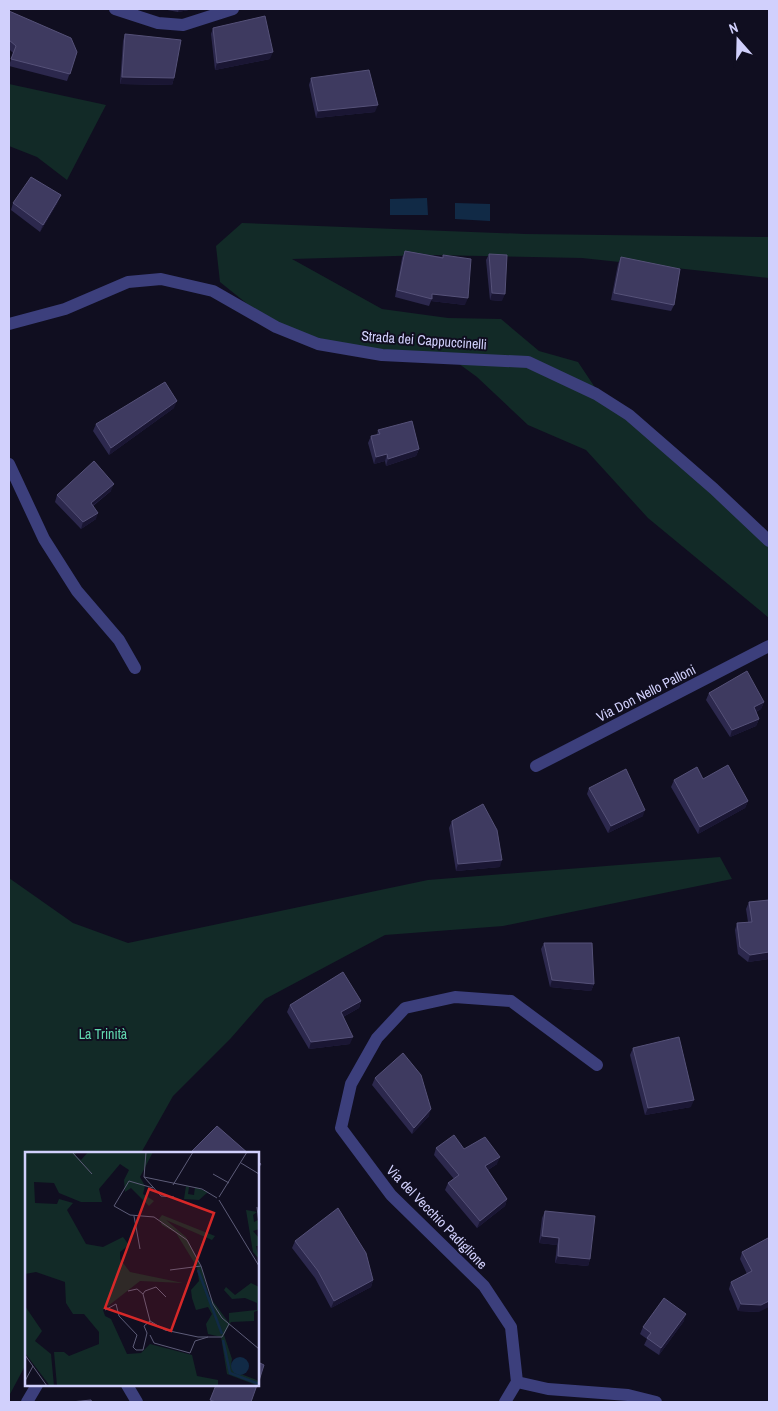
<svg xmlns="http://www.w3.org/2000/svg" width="778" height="1411" viewBox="0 0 778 1411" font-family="'Archivo Narrow',sans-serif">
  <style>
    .green { fill: #122a27 }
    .water { fill: #112a46 }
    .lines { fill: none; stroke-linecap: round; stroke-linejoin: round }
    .minor { stroke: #3c3f7c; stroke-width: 12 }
    .wall { fill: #2c284d }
    .shaded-wall { fill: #1a1633 }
    .building { fill: #3e3a60; stroke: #555178 }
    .labels { text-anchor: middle; stroke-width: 4; stroke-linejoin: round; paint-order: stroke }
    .street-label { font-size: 14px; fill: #d1d0fc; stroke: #100e20 }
    .park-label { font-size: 14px; fill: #61d8af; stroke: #100e20 }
    .inset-river { fill: none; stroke: #112a46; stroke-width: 2.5 }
    .inset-road { fill: none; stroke: #5d5c78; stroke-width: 1 }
    .view { fill: #d62828; fill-opacity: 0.15; stroke: #d62828; stroke-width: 2.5 }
    .inset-edge { fill: none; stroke: #d1d0fc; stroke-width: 2.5 }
  </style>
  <rect width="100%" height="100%" fill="#100e20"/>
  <!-- green -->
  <path class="green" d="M9 84 106 105 67 180 37 157 9 146Z
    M242 223 525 234 769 237V278L582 258 429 255 292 259 382 309 448 318 501 319 539 351 578 362 602 398 769 541V618L648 518 586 450 528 425 477 377 451 358 382 355 276 327 220 282 216 246Z
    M720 857 732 879 503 926 385 935 265 999 231 1038 173 1096 141 1153 26 1154V1364L9 1396V878L73 923 128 943 428 880Z"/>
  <!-- water -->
  <path class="water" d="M427 198 428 215H390V199Z
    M455 203 490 204V221L455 219Z"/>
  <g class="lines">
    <!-- minor -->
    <path class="minor" d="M115 9 158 23 183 25 233 9
      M9 324 65 309 128 282 161 279 213 291 276 327 318 344 382 355 528 362 596 394 629 415 714 489 769 541
      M9 464 44 539 77 591 119 640 135 668
      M536 766 769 646
      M517 1382 511 1327 484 1286 391 1195 341 1128 351 1084 377 1038 405 1008 455 997 511 1001 597 1065
      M127 1385 137 1402
      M27 1402 37 1385
      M505 1402 517 1382 548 1389 628 1395 656 1402"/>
  </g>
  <!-- wall -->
  <path class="wall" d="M162 9H194L178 12Z
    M9 11 77 52 67 81 9 66 13 53 9 49Z
    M213 28 270 59 215 70 211 34Z
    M125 34 174 78 172 85 120 84 123 41Z
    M311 78 375 112 316 118 309 85Z
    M58 202 40 232 11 210 13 203Z
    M405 251 443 257V255L465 305 431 301 429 306 395 297 402 258Z
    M489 254 502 301 490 300 486 260Z
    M621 257 674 305 671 311 611 300 618 264Z
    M174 408 109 455 93 431 96 424Z
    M378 430 419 449 416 456 386 466 385 461 374 464 368 443 371 436 377 435Z
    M111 491 93 506 96 519 81 529 55 502 57 495Z
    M709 693 764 702 761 709 756 712 759 719 756 726 730 737 706 700Z
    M674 780 748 801 745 808 698 834 671 787Z
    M589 788 643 816 608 833 587 794Z
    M452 821 500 867 456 871 449 828Z
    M749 902 769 959 748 962 738 954 735 930 737 923 748 922 746 909Z
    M544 943 594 984 591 991 550 987 541 949Z
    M361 1001 359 1008 343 1017 350 1044 309 1049 287 1012 290 1005Z
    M633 1048 691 1107 645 1115 630 1055Z
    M375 1078 429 1116 412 1134 372 1085Z
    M436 1148 464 1149 497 1164 488 1170 507 1199 505 1206 477 1228 445 1190 448 1183 454 1179 434 1155Z
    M545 1211 590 1259 588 1266 555 1263 557 1245 539 1243 542 1218Z
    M768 1238 759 1312 738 1311 729 1289 731 1282 747 1274 740 1259 742 1252Z
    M295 1241 373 1280 371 1287 331 1308 315 1278 292 1248Z
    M684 1321 659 1355 644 1345 647 1339 640 1334 643 1327Z"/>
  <!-- shaded-wall -->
  <path class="shaded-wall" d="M179 9H194L178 12Z
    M273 52 270 59 215 70 217 63Z
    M122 77 174 78 172 85 120 84Z
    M378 105 375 112 316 118 318 111Z
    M61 195 58 202 40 232 43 225Z
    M492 293 505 294 502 301 490 300Z
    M432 294 468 298 465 305 431 301Z
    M177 401 174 408 109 455 111 448Z
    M419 449 416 456 386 466 388 459Z
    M387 454 385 461 374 464 376 457Z
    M114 484 111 491 88 509 91 503Z
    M98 513 96 519 81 529 83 522Z
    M764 702 761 709 751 714 754 707Z
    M759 719 756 726 730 737 732 730Z
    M748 801 745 808 698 834 700 827Z
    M645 810 643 816 608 833 611 826Z
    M502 860 500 867 456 871 458 864Z
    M769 952V959L748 962 750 955Z
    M552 980 594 984 591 991 550 987Z
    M361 1001 359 1008 339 1019 341 1012Z
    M353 1037 350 1044 309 1049 311 1042Z
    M694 1100 691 1107 645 1115 648 1108Z
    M431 1109 429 1116 412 1134 414 1128Z
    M500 1157 497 1164 483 1173 485 1166Z
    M261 1164 259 1171 258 1172V1168Z
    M507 1199 505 1206 477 1228 480 1221Z
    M542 1236 559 1238 557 1245 539 1243Z
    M558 1256 590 1259 588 1266 555 1263Z
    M373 1280 371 1287 331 1308 334 1301Z
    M769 1301V1307L759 1312 738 1311 741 1304Z
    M686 1314 684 1321 659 1355 661 1348Z"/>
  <!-- building -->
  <path class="building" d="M9 11 71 38 77 52 70 74 11 59 16 46 9 40Z
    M265 16 273 52 217 63 213 28Z
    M125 34 181 40 174 78 122 77Z
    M369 70 378 105 318 111 311 78Z
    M31 177 61 195 43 225 13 203Z
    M405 251 443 258V255L471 259 468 298 432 294V299L397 290Z
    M489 254 507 255 505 294 492 293Z
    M621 257 680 269 674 305 614 293Z
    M165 382 177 401 111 448 96 424Z
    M412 421 419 449 388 459 387 454 376 457 371 436 380 434 378 430Z
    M94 461 114 484 91 503 98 513 83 522 57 495Z
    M747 671 764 702 754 707 759 719 732 730 709 693Z
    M728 765 748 801 700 827 674 780 697 767 703 779Z
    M626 769 645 810 611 826 589 788Z
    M483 804 497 830 502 860 458 864 452 821Z
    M769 900V952L750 955 740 947 737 923 752 922 749 902Z
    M544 943H592L594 984 552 980Z
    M343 972 361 1001 341 1012 353 1037 311 1042 290 1005Z
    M679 1037 694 1100 648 1108 633 1048Z
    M403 1053 421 1075 431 1109 414 1128 375 1078Z
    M217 1126 249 1154H195L192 1151Z
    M454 1135 464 1149 485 1137 500 1157 485 1166 507 1199 480 1221 448 1183 459 1175 436 1148Z
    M258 1161 261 1164 258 1168Z
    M338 1208 366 1253 373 1280 334 1301 318 1271 295 1241Z
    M545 1211 595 1216 590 1259 558 1256 559 1238 542 1236Z
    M768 1238 769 1241V1301L761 1305 741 1304 731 1282 752 1271 742 1252Z
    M664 1298 686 1314 661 1348 647 1338 651 1333 643 1327Z
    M258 1362 264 1365 258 1384Z
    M216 1385H257L251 1402H216L210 1400Z
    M91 1400 92 1402H71Z"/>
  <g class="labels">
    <!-- street labels -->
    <g class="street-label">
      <text transform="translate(424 340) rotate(4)" y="5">Strada dei Cappuccinelli</text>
      <text transform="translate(646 693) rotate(-27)" y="5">Via Don Nello Palloni</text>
      <text transform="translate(437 1217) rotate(46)" y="5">Via del Vecchio Padiglione</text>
    </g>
    <!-- park labels -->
    <g class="park-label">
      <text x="103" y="1039">La Trinità</text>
    </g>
  </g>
  <!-- overview -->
  <g transform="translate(25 1152)">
    <rect width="234" height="234" fill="#100e20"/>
    <path d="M0 0H52L50 3 56 8 63 0H128L115 25 120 34 118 42 129 49 124 54 106 36 100 40 99 28 104 18 95 12 74 37 77 50H56L34 41 29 31 9 30 10 51 32 52 34 47 48 51 42 58 61 92 78 95 98 85 104 93 95 100V107L105 120 158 131 115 129 78 158 80 164 86 167 102 202 116 201 125 192 167 203 172 224 193 228V234H32L29 200H39L44 204 74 192V180L59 162H48L41 151 40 130 11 120 0 122ZM161 34 164 35 163 42 169 43 170 35 183 40 174 48 159 47ZM234 54V77L228 79 234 86V94H231L234 107 228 100 221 58 232 60 228 63 229 70 233 68ZM137 63 190 84 187 88 141 68 161 85 176 114 184 144 204 171V161L232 158V151L220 146 207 147 199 138 201 135 210 143 226 131 234 135V158L229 160V169L206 170 199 183 207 207 206 213 213 221 234 229V234L202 222 196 185 183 182 181 172 187 162 183 155 171 158 167 146 166 138 174 129 172 115 151 81 137 73 134 67ZM0 154 17 179 10 189 26 202 29 234H25L0 201Z" fill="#122a27"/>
    <path d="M206 214a9 9 0 1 1 18 0a9 9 0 1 1-18 0Z" fill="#112a46"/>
    <path class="inset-river" d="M173 118 197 182M198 188 205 221 234 232"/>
    <path class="inset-road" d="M47 0 67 22M121 0 119 25 136 44 149 45M216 11 234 22M188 22 204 31M119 25 177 37 192 46M148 33 168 0M128 36 104 29 89 54 105 63 129 65 162 88 176 114 188 152 197 166 234 197M194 45 222 0M194 48 234 114M232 55 234 72M109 64 115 97M145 118 176 114M103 139 112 137 118 142M80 158 91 152 94 164 112 183 108 195 111 198H118L122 181 119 174 125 169 140 178 173 185H197L204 172M125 169 118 142 120 139 131 135 141 145M125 183 129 191 165 201 170 189 183 185M0 203 22 234M0 229 8 214"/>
    <path class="view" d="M124 37 189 61 146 179 80 156Z"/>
    <rect width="234" height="234" class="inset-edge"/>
  </g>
  <!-- border -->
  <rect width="778" height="1411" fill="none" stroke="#d1d0fc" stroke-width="20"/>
  <!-- north arrow -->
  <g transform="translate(738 40) rotate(340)" stroke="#100e20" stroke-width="4" paint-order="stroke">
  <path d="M0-4L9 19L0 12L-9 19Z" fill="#d1d0fc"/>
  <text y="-8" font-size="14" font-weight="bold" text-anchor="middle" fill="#d1d0fc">N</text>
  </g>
</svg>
